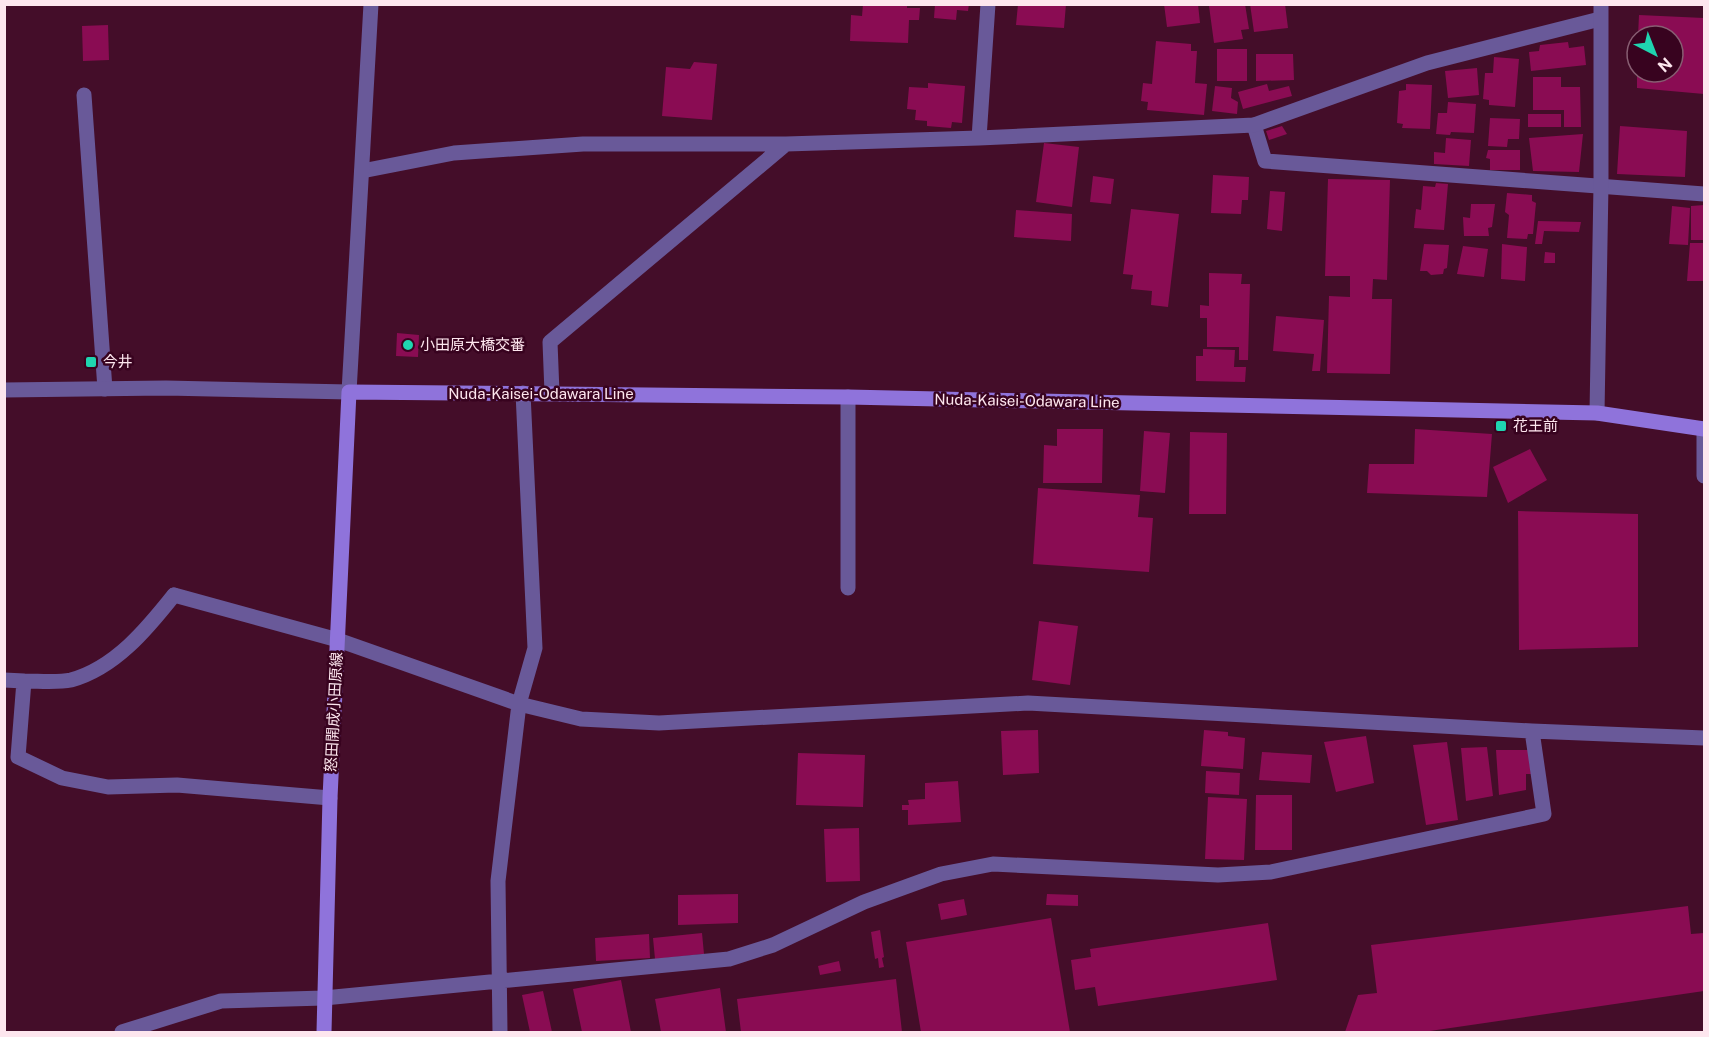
<svg xmlns="http://www.w3.org/2000/svg" width="1709" height="1037" viewBox="0 0 1709 1037" font-family="'Public Sans','Noto Sans JP',sans-serif">
  <style>
    .building { fill: #8a0c53 }
    .lines { fill: none; stroke-linecap: round; stroke-linejoin: round }
    .service { stroke: #695999; stroke-width: 15 }
    .minor { stroke: #695999; stroke-width: 15 }
    .tertiary { stroke: #695999; stroke-width: 15 }
    .secondary { stroke: #8f73db; stroke-width: 15 }
    .poi-dot { fill: #1fd5b0; stroke: #38031f; stroke-width: 2 }
    .labels { text-anchor: middle; stroke-width: 5; stroke-linejoin: round; paint-order: stroke }
    .poi-label { font-size: 15px; fill: #fde6ee; stroke: #38031f; text-anchor: start }
    .street-label { font-size: 15px; fill: #fde6ee; stroke: #38031f }
  </style>
  <rect width="100%" height="100%" fill="#440d29"/>
  <!-- building -->
  <path class="building" d="M863 4H907V8H920L919 20H909L908 43 850 41 851 15 862 16Z
    M935 4H969L968 11 957 10 956 20 934 18Z
    M1018 4H1066L1064 28 1016 25Z
    M1164 4H1198L1200 23 1167 27Z
    M1216 4H1245L1249 29 1241 30 1243 39 1214 43 1209 6Z
    M1250 4H1285L1288 28 1254 32Z
    M1639 15 1704 18V94L1637 88V72H1673V36H1638Z
    M108 25 109 60 83 61 82 26Z
    M1156 41 1191 44V51H1197L1195 83 1207 84 1204 115 1147 110 1148 102 1141 101 1143 83 1152 84Z
    M1568 42 1569 48 1584 46 1586 65 1531 71 1529 52 1539 51 1540 45Z
    M1217 49H1247V81H1217Z
    M1256 54H1293L1294 80 1256 81Z
    M1494 57 1519 59 1515 107 1489 105V100L1483 99 1485 73H1493Z
    M694 62 717 64 712 120 662 116 666 67 690 69Z
    M1477 68 1479 95 1448 98 1445 71Z
    M1533 77H1561V87H1580L1581 127H1564V110H1533Z
    M928 83 965 86 962 123 952 122 951 128 927 126V121L915 120 916 110 907 109 909 87 928 88Z
    M1267 84 1269 91 1289 86 1292 96 1243 109 1238 92Z
    M1406 84 1432 85 1430 129 1402 128 1403 124 1397 123 1399 91 1406 90Z
    M1215 86 1232 88 1231 98 1238 102 1237 114 1212 111Z
    M1448 102 1476 104 1474 133 1451 132 1450 135 1436 134 1438 113H1447Z
    M1528 114H1561V127H1528Z
    M1490 118 1520 119 1519 139H1508L1507 147 1488 146Z
    M1282 126 1287 134 1269 140 1266 131Z
    M1620 126 1687 131 1685 177 1617 174Z
    M1583 134 1579 172 1533 171 1529 138Z
    M1446 138 1471 140 1469 166 1434 164V152L1445 153Z
    M1044 143 1079 147 1072 207 1036 202Z
    M1488 150H1520V170H1490V159L1486 158Z
    M1213 175 1249 177 1248 200H1242L1241 214 1211 213Z
    M1093 176 1114 179 1111 204 1090 202Z
    M1328 179 1390 180 1387 280 1373 279 1372 299H1392L1390 374 1327 373 1329 296 1350 297V276H1325Z
    M1436 183 1448 184 1444 230 1414 228 1416 209 1421 210 1423 186 1435 187Z
    M1270 191 1285 192 1282 231 1267 229Z
    M1507 193 1532 195V201L1536 203 1533 234H1528L1527 239 1507 238 1509 215 1505 212Z
    M1471 204H1495L1492 227 1488 228 1489 236H1464L1463 217 1470 218Z
    M1704 205V240H1691V206Z
    M1672 206 1690 208 1688 245 1669 244Z
    M1131 209 1179 214 1168 307 1151 305 1152 291 1131 289 1133 275 1123 274Z
    M1016 210 1072 214 1071 241 1014 237Z
    M1538 221 1581 222 1579 232 1544 231 1542 244H1535Z
    M1690 243H1704V281H1687Z
    M1424 244 1449 245 1447 268 1444 269 1443 274 1431 275 1427 271H1420Z
    M1502 244 1527 247 1525 281 1501 279Z
    M1463 246 1488 249 1484 277 1457 274Z
    M1545 252 1555 253V263H1544Z
    M1209 273 1242 274 1241 284H1250L1248 360H1239V347H1207V318H1200V305L1209 306Z
    M1276 316 1324 320 1320 371H1312L1314 354 1273 351Z
    M397 333 419 335 418 357 396 356Z
    M1203 349 1235 350 1234 367H1246L1245 382 1196 381V356H1203Z
    M1057 429H1103L1102 483H1043L1044 445 1057 446Z
    M1415 429 1492 434 1487 497 1367 493 1369 464H1414Z
    M1144 431 1170 433 1165 493 1140 491Z
    M1190 432 1227 433 1226 514H1189Z
    M1530 449 1547 480 1508 503 1493 467Z
    M1038 488 1140 495 1138 517 1153 518 1149 572 1033 564Z
    M1518 511 1638 514V647L1519 650Z
    M1039 621 1078 626 1070 685 1032 680Z
    M1038 730 1039 773 1003 775 1001 731Z
    M1204 730 1228 732V736L1245 738 1243 769 1201 766Z
    M1366 736 1374 783 1336 792 1324 742Z
    M1447 742 1458 820 1426 825 1413 745Z
    M1487 747 1493 796 1466 801 1461 748Z
    M1496 750H1528L1531 774H1526V790L1499 795Z
    M1262 752 1312 755 1310 783 1259 780Z
    M798 753 865 755 863 807 796 805Z
    M1206 771 1240 773 1239 795 1205 793Z
    M958 781 961 822 908 825V810H902V805H909L908 800 925 799V783Z
    M1256 795H1292V850H1255Z
    M1208 797 1247 799 1244 860 1205 859Z
    M859 828 860 881 826 882 824 829Z
    M738 894V923L678 925V895Z
    M1047 894 1078 895V906L1046 905Z
    M964 899 967 915 941 920 938 904Z
    M1688 906 1691 934 1704 933V991L1423 1032H1345L1358 995 1377 993 1371 945Z
    M1051 918 1070 1032H921L906 942Z
    M1268 923 1277 980 1098 1006 1095 987 1075 990 1071 960 1091 957 1090 949Z
    M880 930 884 957 882 958 884 967 879 968 878 958 875 959 871 932Z
    M702 933 704 954 655 959 653 938Z
    M649 934 650 958 596 961 595 938Z
    M839 961 841 971 820 975 818 966Z
    M896 979 902 1032H741L737 999Z
    M621 980 631 1032H582L573 989Z
    M720 988 726 1032H661L655 999Z
    M543 991 552 1032H530L522 995Z"/>
  <g class="lines">
    <!-- service -->
    <path class="service" d="M1254 125 1265 161 1704 194
      M1704 429V476
      M174 595C147 629 115 668 71 680 57 683 39 681 24 681L18 757 62 778 108 787 177 785 330 798
      M4 680 24 681"/>
    <!-- minor -->
    <path class="minor" d="M84 95 105 389
      M979 138 988 4
      M362 171 454 153 583 144H786
      M552 393 550 342 786 144 979 138 1254 125 1427 63 1600 19
      M848 588V397
      M174 595 338 640 519 704 581 719 659 723 1028 703 1532 731 1704 738
      M122 1032 221 1001 324 998 729 959 773 945 864 902 941 874 993 864 1218 875 1271 872 1544 814 1532 731
      M500 1032 498 881 519 704 535 648 523 393"/>
    <!-- tertiary -->
    <path class="tertiary" d="M4 390 166 388 349 392 371 4
      M1597 413 1601 185V4"/>
    <!-- secondary -->
    <path class="secondary" d="M324 1032 330 798 349 392 848 397 1597 413 1704 429"/>
  </g>
  <!-- markers -->
  <g class="poi-dot">
    <circle cx="408" cy="345" r="6"/>
    <rect x="85" y="356" width="12" height="12" rx="3"/>
    <rect x="1495" y="420" width="12" height="12" rx="3"/>
  </g>
  <g class="labels">
    <!-- poi labels -->
    <g class="poi-label">
      <text x="420" y="350">小田原大橋交番</text>
      <text x="103" y="367">今井</text>
      <text x="1513" y="431">花王前</text>
    </g>
    <!-- street labels -->
    <g class="street-label">
      <text x="541" y="399">Nuda-Kaisei-Odawara Line</text>
      <text transform="translate(1027 401) rotate(1)" y="5">Nuda-Kaisei-Odawara Line</text>
      <text transform="translate(334 712) rotate(-87)" y="5">怒田開成小田原線</text>
    </g>
  </g>
  <!-- border -->
  <rect width="1709" height="1037" fill="none" stroke="#fde6ee" stroke-width="12"/>
  <!-- north arrow -->
  <g transform="translate(1655 54) rotate(138)"><circle r="28" fill="#38031f" stroke="#875e72" stroke-width="1.5"/>
  <path d="M0-4.5L10 22L0 15L-10 22Z" fill="#1fd5b0"/>
  <text y="-9" font-size="16" font-weight="bold" text-anchor="middle" fill="#fde6ee">N</text>
  </g>
</svg>
